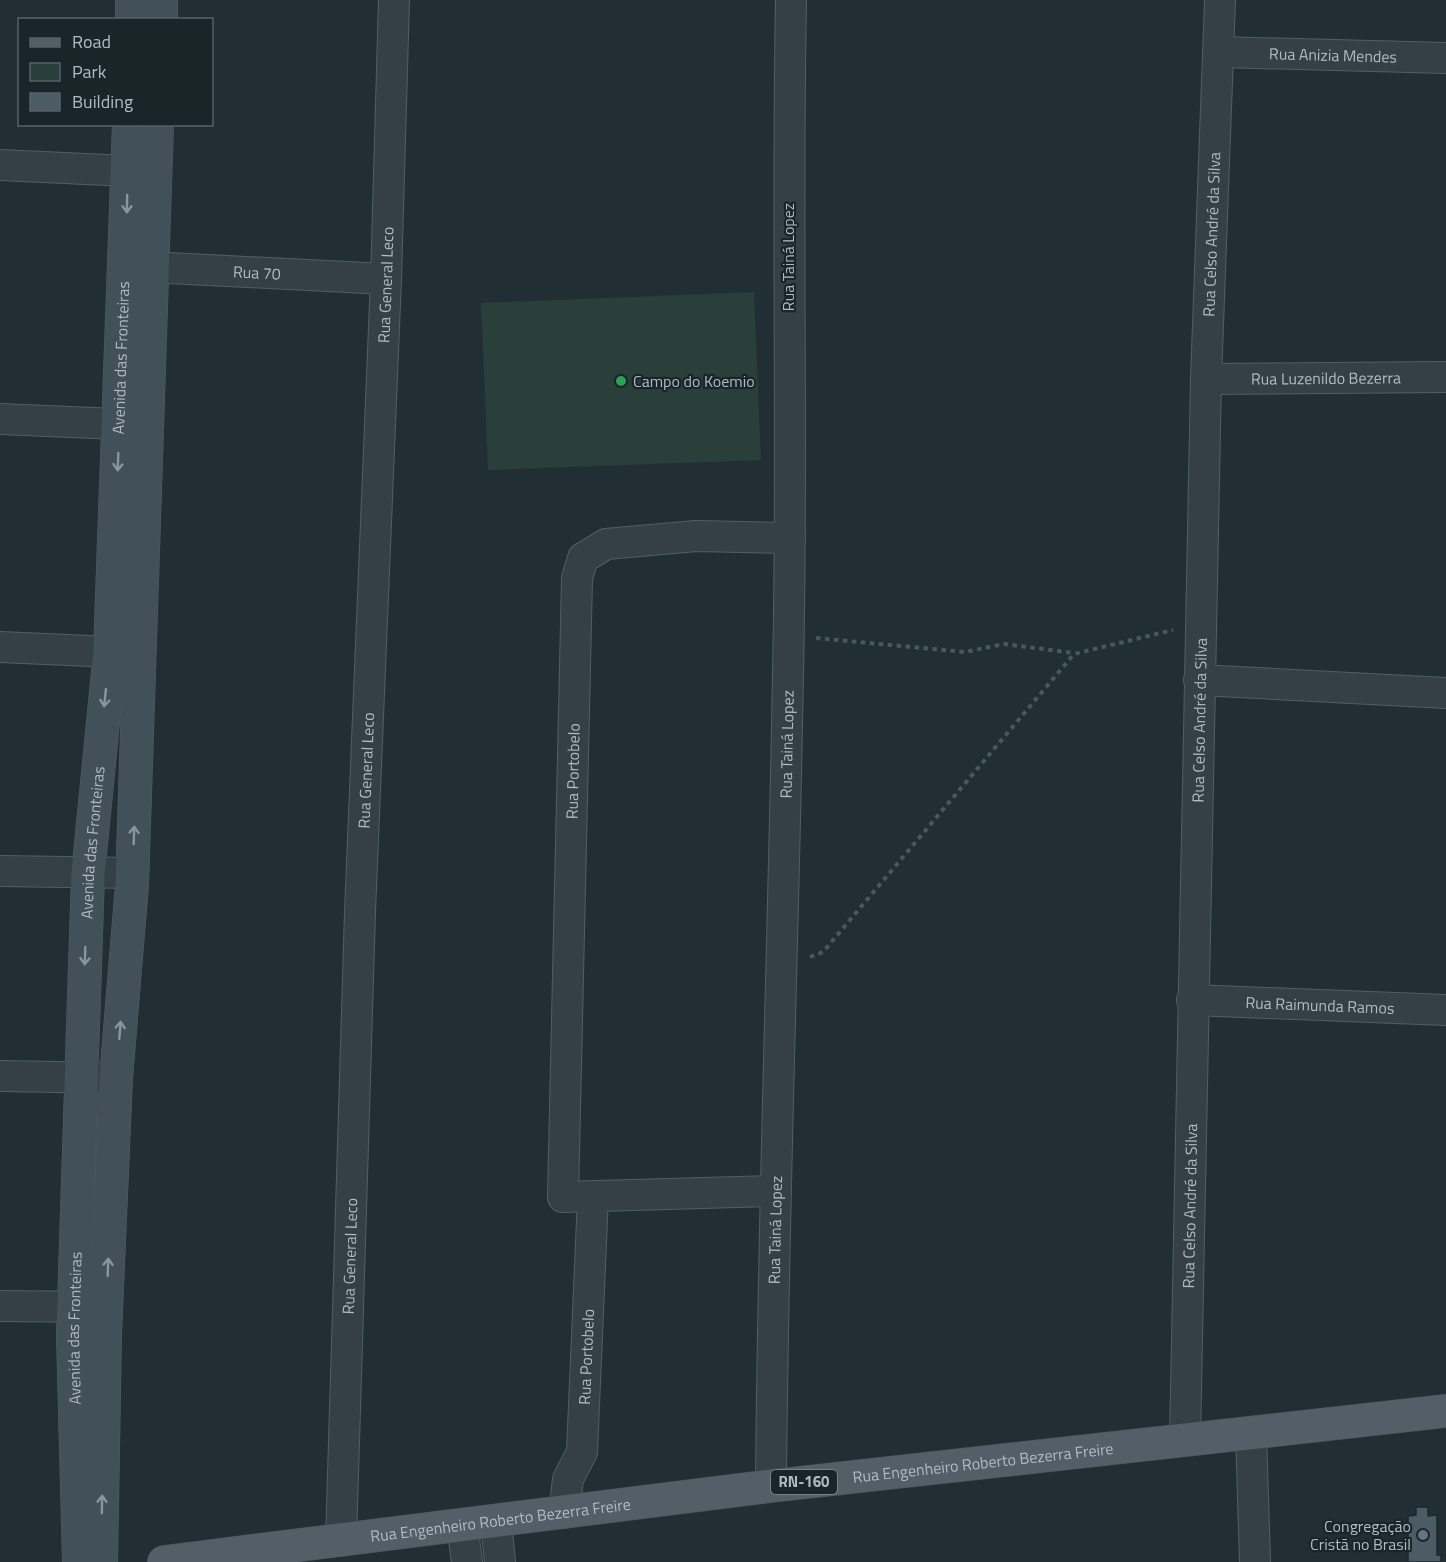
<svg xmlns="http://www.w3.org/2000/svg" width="1446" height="1562" viewBox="0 0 1446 1562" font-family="'Titillium Web',sans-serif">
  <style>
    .green { fill: #2a3f39 }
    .building { fill: #4c5c64; stroke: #1c272c; stroke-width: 1.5 }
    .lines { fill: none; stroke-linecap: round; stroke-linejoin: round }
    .street-casing { stroke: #525e64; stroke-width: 32 }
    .secondary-casing { stroke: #525e64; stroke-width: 34 }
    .primary-casing { stroke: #414c52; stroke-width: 34 }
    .path { stroke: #465a57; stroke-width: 4; stroke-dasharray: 4.5 4.5; stroke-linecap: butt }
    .street { stroke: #344046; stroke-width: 30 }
    .secondary { stroke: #425058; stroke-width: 33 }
    .primary { stroke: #525f66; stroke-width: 33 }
    .oneway { stroke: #88969e }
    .leisure-dot { fill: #2e9e5b; stroke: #1a252a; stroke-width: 2 }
    .worship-dot { fill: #6b7280; stroke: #1a252a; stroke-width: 2 }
    .labels { text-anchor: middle; stroke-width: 4.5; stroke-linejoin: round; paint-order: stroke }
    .shield { fill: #1a252a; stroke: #828e95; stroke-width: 1.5 }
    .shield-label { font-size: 15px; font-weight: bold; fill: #aebbc3 }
    .street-label { font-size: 16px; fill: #aebbc3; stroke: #1a252a }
    .poi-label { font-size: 16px; fill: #aebbc3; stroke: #1a252a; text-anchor: start }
  </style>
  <rect width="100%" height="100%" fill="#212f35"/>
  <!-- green -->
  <path class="green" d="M754 292 761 460 488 470 481 303Z"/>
  <!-- building -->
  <path class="building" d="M1416 1507H1428V1516L1437 1515V1555H1441V1562H1408V1516L1416 1515Z"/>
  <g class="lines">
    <defs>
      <g id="street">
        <path id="s1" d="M1219 52 1446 58"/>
        <path d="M0 165 128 171"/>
        <path id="s2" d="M129 266 386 279"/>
        <path id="s3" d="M1206 379 1446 377"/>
        <path d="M0 419 141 425"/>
        <path d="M0 647 135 653"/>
        <path d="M1199 680 1446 693"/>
        <path d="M0 871 132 873"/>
        <path id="s4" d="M1192 1000 1446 1010"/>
        <path d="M0 1076 116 1078"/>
        <path id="s5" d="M775 1191 563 1197 577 578 583 558 606 544 696 536 790 538"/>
        <path d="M0 1306 99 1307"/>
        <path d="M1251 1434 1255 1562"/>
        <path id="s6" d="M1185 1440 1206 379 1220 0"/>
        <path id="s7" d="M771 1486C773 1195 785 904 789 612 792 408 787 204 791 0"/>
        <path id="s8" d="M564 1513 568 1479 582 1452 593 1196"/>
        <path d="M496 1522 500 1562"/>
        <path d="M462 1525 467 1562"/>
        <path id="s9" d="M341 1541 360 912 386 279 394 0"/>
      </g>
      <g id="secondary">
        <path d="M132 20V0"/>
        <path d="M161 20V0"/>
        <path id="s10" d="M79 1562 73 1335 88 874 110 652 129 124"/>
        <path d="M101 1562 105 1334 116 1078 132 885 157 124"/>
      </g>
      <g id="primary">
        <path id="s11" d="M164 1562 771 1486 1446 1411"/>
      </g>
    </defs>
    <!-- street casing -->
    <use href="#street" class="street-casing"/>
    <!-- secondary casing -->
    <use href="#secondary" class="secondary-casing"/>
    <!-- primary casing -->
    <use href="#primary" class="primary-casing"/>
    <!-- path -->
    <path class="path" d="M816 638 965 652 1004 644 1074 653
      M810 957 823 952 1074 654 1173 630"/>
    <!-- street -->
    <use href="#street" class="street"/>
    <!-- secondary -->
    <use href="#secondary" class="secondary"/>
    <!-- primary -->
    <use href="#primary" class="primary"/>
  </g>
  <!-- one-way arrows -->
  <defs><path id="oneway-shaft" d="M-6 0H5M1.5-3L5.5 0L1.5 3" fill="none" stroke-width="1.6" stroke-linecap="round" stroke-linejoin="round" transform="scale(1.5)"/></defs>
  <g class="oneway">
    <use href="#oneway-shaft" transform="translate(127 204) rotate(91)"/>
    <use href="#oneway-shaft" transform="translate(118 462) rotate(92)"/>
    <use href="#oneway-shaft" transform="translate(105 698) rotate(96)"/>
    <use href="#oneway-shaft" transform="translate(134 835) rotate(-88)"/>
    <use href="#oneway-shaft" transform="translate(85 956) rotate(92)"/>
    <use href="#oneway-shaft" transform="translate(120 1030) rotate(-85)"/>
    <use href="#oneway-shaft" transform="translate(108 1267) rotate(-88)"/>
    <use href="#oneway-shaft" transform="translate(102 1504) rotate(-89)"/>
  </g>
  <!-- markers -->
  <circle class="leisure-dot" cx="621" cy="381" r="6"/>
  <circle class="worship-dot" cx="1423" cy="1535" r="6"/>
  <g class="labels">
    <!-- shield labels -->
    <rect class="shield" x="771" y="1470" width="66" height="24" rx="4.5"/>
    <g class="shield-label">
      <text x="804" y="1487">RN-160</text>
    </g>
    <!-- street labels -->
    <g class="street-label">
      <text dy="6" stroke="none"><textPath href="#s1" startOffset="114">Rua Anizia Mendes</textPath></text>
      <text dy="6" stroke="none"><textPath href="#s6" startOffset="1206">Rua Celso André da Silva</textPath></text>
      <text transform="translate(788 257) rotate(-90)" y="6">Rua Tainá Lopez</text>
      <text dy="6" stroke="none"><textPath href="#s2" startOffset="128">Rua 70</textPath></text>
      <text dy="6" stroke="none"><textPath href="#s9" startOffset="1257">Rua General Leco</textPath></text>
      <text dy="6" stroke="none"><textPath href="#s10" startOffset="1206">Avenida das Fronteiras</textPath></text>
      <text dy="6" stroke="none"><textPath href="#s3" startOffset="120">Rua Luzenildo Bezerra</textPath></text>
      <text dy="6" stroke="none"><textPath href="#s6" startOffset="720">Rua Celso André da Silva</textPath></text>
      <text dy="6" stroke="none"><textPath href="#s7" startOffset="742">Rua Tainá Lopez</textPath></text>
      <text dy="6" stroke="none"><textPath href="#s9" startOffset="771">Rua General Leco</textPath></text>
      <text dy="6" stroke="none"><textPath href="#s5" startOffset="638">Rua Portobelo</textPath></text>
      <text dy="6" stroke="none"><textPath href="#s10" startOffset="720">Avenida das Fronteiras</textPath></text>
      <text dy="6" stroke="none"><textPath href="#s4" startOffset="128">Rua Raimunda Ramos</textPath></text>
      <text dy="6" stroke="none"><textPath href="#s6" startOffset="234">Rua Celso André da Silva</textPath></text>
      <text dy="6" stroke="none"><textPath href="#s7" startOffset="256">Rua Tainá Lopez</textPath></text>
      <text dy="6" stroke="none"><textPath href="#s9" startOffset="285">Rua General Leco</textPath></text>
      <text dy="6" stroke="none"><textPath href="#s10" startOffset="234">Avenida das Fronteiras</textPath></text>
      <text dy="6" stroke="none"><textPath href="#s8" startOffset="160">Rua Portobelo</textPath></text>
      <text dy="6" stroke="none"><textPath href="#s11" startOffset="825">Rua Engenheiro Roberto Bezerra Freire</textPath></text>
      <text dy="6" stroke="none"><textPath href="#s11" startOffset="339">Rua Engenheiro Roberto Bezerra Freire</textPath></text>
    </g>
    <!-- poi labels -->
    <g class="poi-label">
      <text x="633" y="387">Campo do Koemio</text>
      <text x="1411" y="1532" text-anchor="end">Congregação<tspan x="1411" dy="18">Cristã no Brasil</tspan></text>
    </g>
  </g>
  <!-- legend -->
  <rect x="18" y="18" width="195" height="108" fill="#1a252a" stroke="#556167" stroke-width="1.5"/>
  <rect x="30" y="38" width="30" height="9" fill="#525f66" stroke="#556167" stroke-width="1.5"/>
  <text x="72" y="48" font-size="18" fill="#aebbc3">Road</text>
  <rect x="30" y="63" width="30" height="18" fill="#2a3f39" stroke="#556167" stroke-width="1.5"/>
  <text x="72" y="78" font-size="18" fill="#aebbc3">Park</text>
  <rect x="30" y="93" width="30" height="18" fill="#4c5c64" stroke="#556167" stroke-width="1.5"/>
  <text x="72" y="108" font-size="18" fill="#aebbc3">Building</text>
</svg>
